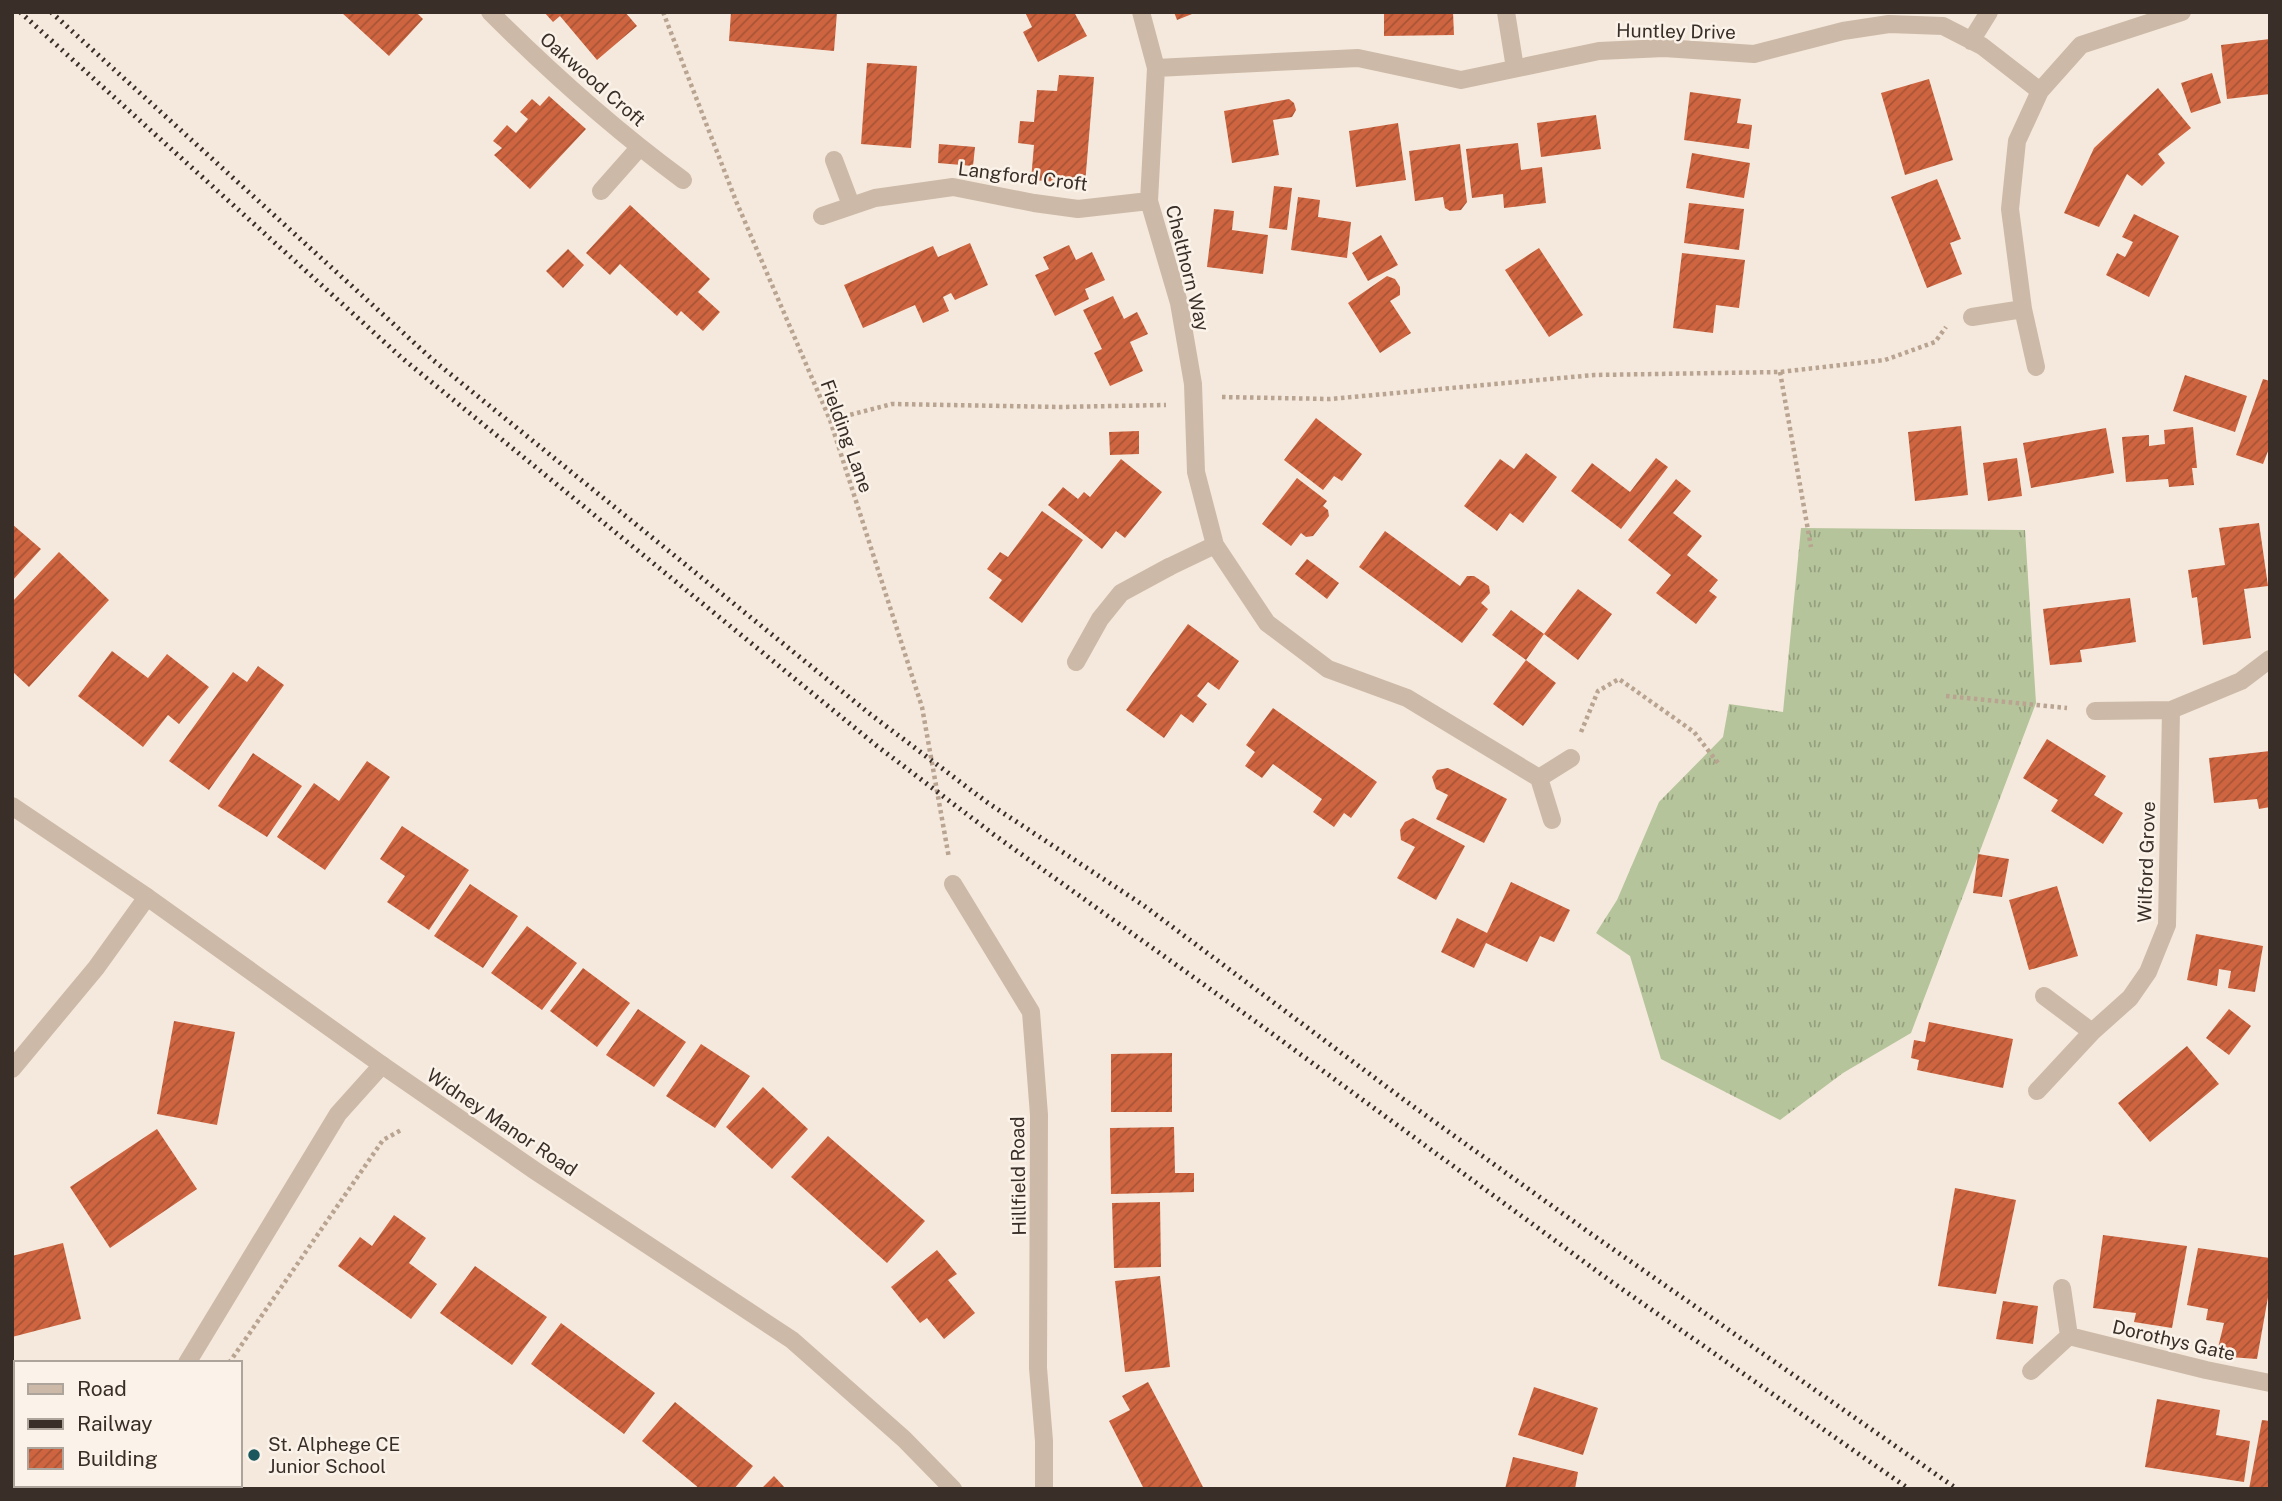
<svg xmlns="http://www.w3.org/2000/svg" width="2282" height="1501" viewBox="0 0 2282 1501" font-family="'Public Sans',sans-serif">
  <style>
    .grass { fill: url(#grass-tufts) }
    .building { fill: url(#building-hatch) }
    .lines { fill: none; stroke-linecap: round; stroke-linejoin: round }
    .path { stroke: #b9a391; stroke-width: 4.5; stroke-dasharray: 3.5 3.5; stroke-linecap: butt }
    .service { stroke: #cdb9a7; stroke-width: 18 }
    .minor { stroke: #cdb9a7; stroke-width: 18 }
    .tertiary { stroke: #cdb9a7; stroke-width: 18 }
    .rail { stroke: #392e28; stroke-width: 5; stroke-dasharray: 2 5; stroke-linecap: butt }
    .poi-dot { fill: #1a585e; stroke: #fbf3e9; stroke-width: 2.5 }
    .labels { text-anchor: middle; stroke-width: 5; stroke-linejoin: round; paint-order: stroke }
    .street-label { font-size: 19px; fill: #392e28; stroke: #fbf3e9 }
    .poi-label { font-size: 19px; fill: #392e28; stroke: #fbf3e9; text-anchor: start }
  </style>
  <defs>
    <pattern id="grass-tufts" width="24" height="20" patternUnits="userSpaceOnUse" patternTransform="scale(1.75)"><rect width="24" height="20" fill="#b6c49b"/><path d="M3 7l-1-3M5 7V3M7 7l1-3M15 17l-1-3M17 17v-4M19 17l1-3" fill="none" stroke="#95a07e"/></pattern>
    <pattern id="building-hatch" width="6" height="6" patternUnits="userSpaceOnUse" patternTransform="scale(1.75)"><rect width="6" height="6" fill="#ce6540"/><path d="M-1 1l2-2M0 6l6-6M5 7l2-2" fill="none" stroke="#a85436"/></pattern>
  </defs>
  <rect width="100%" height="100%" fill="#f4e9dc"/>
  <!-- grass -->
  <path class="grass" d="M1801 528 2025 530 2036 703 1911 1033 1843 1073 1780 1120 1661 1059 1630 956 1596 933 1617 900 1659 802 1723 737 1729 704 1783 712Z"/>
  <!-- building -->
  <path class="building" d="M341 12H416L423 19 389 56Z
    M544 12H625L637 26 597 60 560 16 553 22Z
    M731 12H837L834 51 729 41Z
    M1025 12H1074L1087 36 1038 62 1023 32 1032 27Z
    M1174 12H1197L1177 20Z
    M1384 12H1453L1454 35 1384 36Z
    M2270 39V94L2227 99 2221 45Z
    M867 63 917 66 911 148 861 144Z
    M2212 73 2221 103 2191 113 2181 83Z
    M1059 75 1094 77 1085 184 1031 180 1034 145 1018 143 1020 121 1034 122 1037 90 1057 91Z
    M1929 79 1953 160 1905 175 1881 93Z
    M2158 88 2191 128 2158 154 2165 163 2142 186 2127 174 2099 227 2064 213 2094 148Z
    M1690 92 1741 99 1737 123 1752 125 1749 149 1684 140Z
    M549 96 586 129 530 189 494 155 502 148 493 141 507 125 516 133 528 119 520 112 532 99 540 106Z
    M1289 99 1294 103 1296 110 1292 117 1273 120 1279 155 1232 163 1224 111Z
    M1596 115 1601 149 1541 157 1537 123Z
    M1398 123 1406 180 1356 187 1349 131Z
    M1518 143 1521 170 1542 167 1546 203 1504 208 1503 194 1472 198 1466 149Z
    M939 144 975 147 973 166 938 163Z
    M1460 144 1467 202 1461 210 1450 211 1445 208 1443 197 1415 201 1409 151Z
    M1692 153 1750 163 1744 198 1686 188Z
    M1937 179 1961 239 1950 243 1962 274 1927 288 1891 197Z
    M1274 186 1292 188 1287 230 1269 228Z
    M1298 197 1320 200 1318 217 1351 222 1347 258 1291 250Z
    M1689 203 1744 209 1739 250 1684 243Z
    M630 205 710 279 698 292 720 312 703 331 681 311 677 316 620 264 610 275 586 253Z
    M1214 209 1234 211 1232 230 1268 235 1263 274 1207 267Z
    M2134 214 2179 236 2149 297 2106 275 2117 253 2125 257 2133 242 2122 237Z
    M1381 235 1398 265 1368 281 1352 253Z
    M970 243 988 285 955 300 951 293 943 297 949 311 923 323 915 305 863 328 844 285 933 246 938 257Z
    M1069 245 1076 260 1092 252 1105 280 1085 289 1089 299 1055 316 1035 275 1049 269 1043 257Z
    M1539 248 1583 315 1549 337 1505 270Z
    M568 249 584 265 563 288 546 271Z
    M1682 253 1745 260 1739 308 1716 305 1713 333 1673 328Z
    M1387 276 1395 279 1400 287V295L1390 301 1411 333 1380 353 1348 303Z
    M1113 296 1124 319 1137 312 1148 334 1130 342 1143 371 1110 386 1094 353 1102 349 1083 310Z
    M2185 375 2247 396 2235 432 2173 411Z
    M2263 379 2270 381V446L2263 464 2236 455Z
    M1316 418 1362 454 1342 481 1334 476 1323 490 1284 460Z
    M1961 426 1968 495 1915 501 1908 432Z
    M2193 427 2197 468H2192L2194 485 2169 487 2168 479 2126 482 2122 437 2149 435V446L2165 444 2164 430Z
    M2106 428 2114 473 2031 488 2023 443Z
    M1139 431V454L1110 455 1109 432Z
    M1526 453 1557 477 1523 523 1510 513 1497 531 1464 506 1500 459 1514 469Z
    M1656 458 1668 467 1621 529 1571 491 1592 463 1630 492Z
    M2017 458 2022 496 1988 501 1983 463Z
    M1121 459 1162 492 1125 538 1116 531 1102 549 1048 505 1063 487 1078 499 1084 492 1090 497Z
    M1297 478 1327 501 1323 506 1328 510 1329 516 1313 536 1306 537 1301 533 1291 546 1262 524Z
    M1676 479 1691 491 1673 513 1702 536 1687 555 1718 580 1709 591 1717 597 1696 624 1656 593 1671 575 1628 540Z
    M1042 511 1083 540 1022 623 989 598 1002 580 987 569 1000 552 1008 557Z
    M2259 523 2268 586 2244 589 2251 638 2203 645 2197 597 2192 598 2188 570 2225 565 2219 528Z
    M12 524 41 549 12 581Z
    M1385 531 1460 586 1467 576H1474L1489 586 1490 593 1481 603 1488 609 1462 643 1359 567Z
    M59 552 109 600 29 687 12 671V602Z
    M1307 559 1339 583 1327 599 1295 574Z
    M1578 589 1612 614 1578 660 1544 634Z
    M2130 598 2136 642 2080 650 2082 662 2050 665 2043 609Z
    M1511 610 1544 634 1526 660 1492 635Z
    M1188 624 1239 661 1219 690 1208 682 1197 696 1207 704 1193 723 1181 714 1164 738 1126 710Z
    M112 651 148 678 167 654 209 687 179 724 168 715 143 747 78 696Z
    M1526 660 1556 683 1523 726 1493 704Z
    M258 666 284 685 209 790 169 761 233 672 247 682Z
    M1273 708 1377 782 1351 818 1344 813 1334 827 1313 812 1322 799 1273 764 1262 778 1245 766 1255 752 1246 745Z
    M2047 739 2106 776 2094 795 2123 813 2103 844 2051 811 2058 800 2023 778Z
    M2270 751V807L2259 809 2257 799 2214 803 2209 758Z
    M253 753 302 786 267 837 218 806Z
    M367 761 390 777 325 870 277 837 314 783 339 801Z
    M1448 768 1507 799 1484 843 1436 819 1448 795 1436 789 1432 777 1437 770Z
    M1413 818 1465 846 1436 900 1397 878 1415 847 1401 840 1400 830 1405 822Z
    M402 826 469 870 429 930 387 902 405 876 380 859Z
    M1978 854 2009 859 2002 897 1973 893Z
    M1511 882 1570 910 1554 942 1540 936 1527 962 1486 943 1474 968 1441 952 1457 918 1487 933Z
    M470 884 518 916 483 968 434 936Z
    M2057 886 2078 956 2029 970 2009 900Z
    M527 926 577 963 542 1010 491 973Z
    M2196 934 2263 946 2255 992 2228 988 2231 971 2219 969 2217 986 2187 980Z
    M583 968 630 1003 597 1047 550 1011Z
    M638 1009 686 1042 654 1087 606 1055Z
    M2229 1009 2251 1026 2229 1055 2206 1038Z
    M174 1021 235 1032 217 1125 157 1114Z
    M1929 1022 2013 1039 2003 1088 1917 1070 1919 1060 1911 1058 1914 1040 1925 1042Z
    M701 1044 750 1076 715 1128 666 1096Z
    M2187 1046 2219 1084 2150 1142 2118 1103Z
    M1172 1053V1112H1111V1054Z
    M763 1087 808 1129 772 1169 726 1127Z
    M1174 1127 1175 1173H1194V1192L1111 1194 1110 1128Z
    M157 1129 197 1189 110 1248 70 1187Z
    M828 1136 925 1221 887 1263 791 1177Z
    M1955 1188 2016 1200 1996 1294 1938 1286Z
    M1160 1202 1161 1267 1114 1268 1112 1203Z
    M394 1215 426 1238 409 1263 437 1284 411 1319 338 1266 360 1237 372 1246Z
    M2103 1235 2187 1246 2172 1328 2134 1322 2136 1313 2093 1308Z
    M63 1243 81 1319 12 1337V1256Z
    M2198 1248 2270 1258V1286L2257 1359 2216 1356 2224 1323 2206 1320 2208 1309 2187 1305Z
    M937 1250 957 1274 948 1280 975 1313 944 1339 927 1318 920 1323 891 1287Z
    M475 1266 547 1317 512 1365 440 1313Z
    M1160 1276 1170 1367 1125 1372 1115 1281Z
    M2003 1301 2038 1306 2033 1344 1996 1339Z
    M561 1323 655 1393 624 1434 531 1364Z
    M1148 1382 1185 1452 1204 1489H1144L1109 1421 1130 1410 1122 1396Z
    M1534 1387 1598 1408 1583 1455 1518 1435Z
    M2157 1399 2220 1410 2216 1435 2250 1441 2244 1482 2145 1467Z
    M675 1402 753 1466 734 1489H700L642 1441Z
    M2262 1420 2270 1421V1489H2249Z
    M1513 1457 1578 1472 1575 1489H1505Z
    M774 1476 786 1489H761Z"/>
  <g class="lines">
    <!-- path -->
    <path class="path" d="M663 12 736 201 830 420 922 707 949 858
      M1780 372 1811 547
      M1222 397 1330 399 1594 375 1780 372 1885 360 1935 342 1946 327
      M830 420 892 404 1060 407 1166 405
      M1946 696 2067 708
      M1581 732 1598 691 1619 679 1694 732 1718 763
      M229 1363 383 1140 403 1129"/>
    <!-- service -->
    <path class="service" d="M1076 662 1100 619 1121 593 1169 567
      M187 1363 338 1114 382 1065
      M151 1485 156 1489
      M111 1489 113 1485"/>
    <!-- minor -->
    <path class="minor" d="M490 12C550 72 615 130 683 180
      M1141 12 1156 68 1149 201 1179 303 1193 384 1196 472 1215 545 1267 623 1328 669 1407 698 1539 778 1571 758
      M1506 12 1515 68
      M1971 41 1989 12
      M1156 68 1358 58 1461 80 1599 51 1664 48 1754 54 1843 31 1889 24 1943 26 1982 46 2040 91 2081 45 2182 12
      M834 160 851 205
      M601 191 639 148
      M822 216 875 198 953 187 1034 203 1078 209 1149 201
      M2023 309 2036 367
      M1972 317 2023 309 2010 209 2017 141 2040 91
      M1169 567 1215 545
      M2095 711 2171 710
      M1539 778 1552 820
      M953 884 1031 1012 1039 1115 1038 1368 1044 1441V1489
      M2044 996 2092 1032 2130 998 2148 972 2167 925 2171 710 2241 681 2270 659
      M12 1069 96 968 147 897
      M2037 1091 2092 1032
      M2069 1336 2206 1370 2270 1383
      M2031 1371 2069 1336 2062 1288"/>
    <!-- tertiary -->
    <path class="tertiary" d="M12 806 147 897 382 1065 534 1170 792 1340 904 1439 953 1489"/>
    <!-- rail -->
    <path class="rail" d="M20 12 402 358 877 746 993 834 1259 1024 1609 1280 1909 1489
      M51 12 433 360 870 714 988 803 1143 905 1407 1102 1587 1231 1957 1489"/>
  </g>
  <!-- markers -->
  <circle class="poi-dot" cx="254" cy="1455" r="7"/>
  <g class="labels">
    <!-- street labels -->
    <g class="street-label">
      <text transform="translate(1676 31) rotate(1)" y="7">Huntley Drive</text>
      <text transform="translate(593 79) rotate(41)" y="7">Oakwood Croft</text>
      <text transform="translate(1023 176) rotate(7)" y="7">Langford Croft</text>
      <text transform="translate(1188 268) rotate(76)" y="7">Chelthorn Way</text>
      <text transform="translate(847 436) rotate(70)" y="7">Fielding Lane</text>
      <text transform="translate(2146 862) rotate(-88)" y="7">Wilford Grove</text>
      <text transform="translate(502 1122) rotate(34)" y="7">Widney Manor Road</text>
      <text transform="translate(1018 1176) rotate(-91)" y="7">Hillfield Road</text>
      <text transform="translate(2174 1340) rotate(13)" y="7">Dorothys Gate</text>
    </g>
    <!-- poi labels -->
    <g class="poi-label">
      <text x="268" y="1451">St. Alphege CE<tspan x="268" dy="22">Junior School</tspan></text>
    </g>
  </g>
  <!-- border -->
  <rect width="2282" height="1501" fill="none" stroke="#392e28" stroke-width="28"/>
  <!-- legend -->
  <rect x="14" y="1361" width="228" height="126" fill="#fbf3e9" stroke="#ada49c" stroke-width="2"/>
  <rect x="28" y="1384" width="35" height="10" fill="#cdb9a7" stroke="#ada49c" stroke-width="2"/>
  <text x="77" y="1396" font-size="21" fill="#392e28">Road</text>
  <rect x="28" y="1419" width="35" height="10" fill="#392e28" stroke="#ada49c" stroke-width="2"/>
  <text x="77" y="1431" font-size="21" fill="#392e28">Railway</text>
  <rect x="28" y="1448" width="35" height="21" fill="url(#building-hatch)" stroke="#ada49c" stroke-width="2"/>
  <text x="77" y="1466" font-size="21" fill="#392e28">Building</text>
</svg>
